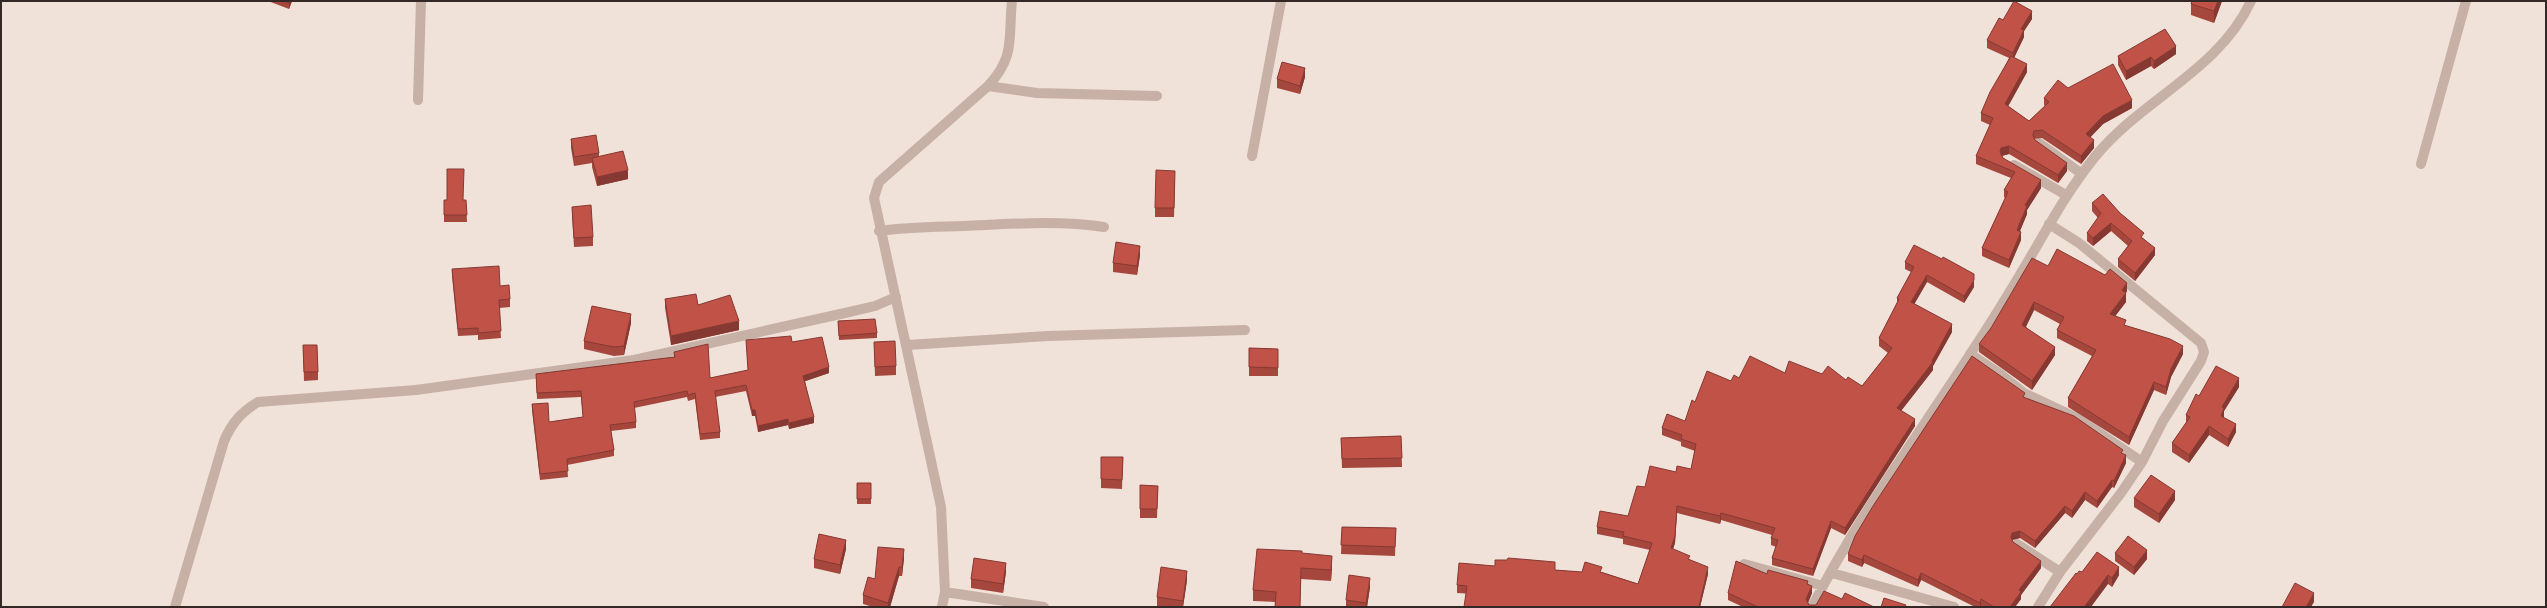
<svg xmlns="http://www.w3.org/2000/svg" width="2547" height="608" viewBox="0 0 2547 608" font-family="Poppins,sans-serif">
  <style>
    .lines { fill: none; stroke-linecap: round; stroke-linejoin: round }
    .service { stroke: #c7b0a6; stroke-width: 10 }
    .minor { stroke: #c7b0a6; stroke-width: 10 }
    .wall { fill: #a5473d }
    .shaded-wall { fill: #863932 }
    .building { fill: #c05247; stroke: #863932 }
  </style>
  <rect width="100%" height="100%" fill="#f0e1d9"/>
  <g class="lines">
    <!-- service -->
    <path class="service" d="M2421 164 2466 1"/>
    <!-- minor -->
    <path class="minor" d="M988 86 1037 93 1157 96
      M418 100 421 1
      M2039 143 2082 174
      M1252 156 1281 1
      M2014 165 2066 195
      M879 231C908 227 936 227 964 226 1011 224 1058 220 1104 227
      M907 345 1048 336 1245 330
      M1970 354 2000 374 2024 393 2077 418 2142 462
      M2017 544 2060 572
      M1744 564 1823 586
      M1832 573 1954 607
      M945 592 1044 607
      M175 607 224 441C232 423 240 413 258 402L416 390 634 360 845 313 875 306 896 297
      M942 607 945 592 941 507 874 198 879 182 988 86C1016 56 1008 38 1012 1
      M1812 607C1857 518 1917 437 1971 353 1988 327 2005 300 2021 273 2045 233 2065 194 2094 158 2140 100 2219 71 2251 1
      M2038 607 2060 572 2121 493 2142 462 2163 421 2201 361 2204 352 2201 343 2079 243 2049 224"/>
  </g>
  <!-- wall -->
  <path class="wall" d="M268 1H292L289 9Z
    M2190 1H2222L2214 23 2191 15V4L2192 1Z
    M2032 19 2024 31V37L2014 58 2027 72 2008 106 2029 121 2045 106 2044 105V98L2068 88 2132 108 2103 124 2090 137 2094 148 2081 164 2042 138 2034 139 2067 171 2058 183 2009 154 2002 156 2003 158 2041 188 2027 210V214L2020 231 2021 240 2009 268 1982 256V248L2005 198 2004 197V190L2011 178 1976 164V156L1990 125 1981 121V113L2009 58 1987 48V40L2003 20Z
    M2176 54 2154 69 2151 66 2126 80 2118 65V56Z
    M1305 77 1300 94 1277 88V79Z
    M571 139 599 153V156L628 179 597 186 592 167V163L574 166 571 148Z
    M1175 180 1174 217H1155V208Z
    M444 200H466L467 222H444Z
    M2092 203 2144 239 2155 255 2135 281 2118 267V259L2128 246 2111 231 2093 246 2087 241V233L2098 218 2092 211Z
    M572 207 593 237V246L574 247 572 215Z
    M1140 255 1137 275 1113 272V263Z
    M1905 262 1974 287 1964 303 1927 282 1914 304 1952 332 1933 366V370L1901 411 1915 426 1845 535 1831 528 1813 576 1772 565V558L1776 547 1771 545V538L1772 535 1721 520 1720 524 1677 513 1675 543 1673 549 1690 560 1708 574 1700 607 1457 593V585L1555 570 1582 572H1602L1638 584 1650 550 1623 544V539L1597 534V527L1628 516 1645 487 1691 469 1695 451 1681 446V442L1662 435V428L1685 421 1695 402 1731 381 1739 378 1785 373 1822 374 1846 380 1862 386 1888 353 1879 346V338L1897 303V298L1911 272 1905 269Z
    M2048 266 2127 291 2126 293V302L2115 316 2126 326 2183 354 2171 377 2166 395 2154 390 2129 445 2068 407V398L2092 356 2057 338V330L2060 324 2034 310 2026 327 2055 355 2032 390 1979 352V344Z
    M452 269 500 286 510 299V307L499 308 501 338 478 340V335L458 336 452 276Z
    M665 299 698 305 739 330 671 345 665 308Z
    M838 321 877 333V338L839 340Z
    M631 323 624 355 614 356 584 349V341Z
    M746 340 792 342 829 373 805 381 814 423 789 429 788 425 758 432 755 416H752L746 391 715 397 720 432V438L700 440 695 399 688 401 687 397 634 408 636 422V428L611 431 614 450V456L567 465 568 477 540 480 532 410V404L549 422 583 417 581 397 537 399 536 374 674 357V352L710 378 748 370Z
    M874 342 896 366V375L875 376Z
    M303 345 318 372V380L304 381Z
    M1249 348 1278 349V376H1249Z
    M2239 387 2224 411V418L2236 432 2228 447 2209 435 2189 463 2172 452V443L2186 423V415L2199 396Z
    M2025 398 2123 454 2126 463 2114 488 2112 487 2097 508 2085 500 2072 518 2065 513 2035 548 2020 538 2012 540 2013 542 2041 568 2021 595V599L2015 607H1983L1981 606V607H1975L1921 580 1918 587 1864 563 1862 567 1848 561V554Z
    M1401 436 1402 467 1342 468 1341 438Z
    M1101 457H1123L1122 489 1101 488Z
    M857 483H871V504H857Z
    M1140 485 1158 486 1157 518H1140Z
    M2134 498 2175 500 2159 523 2134 507Z
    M1342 527 1396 528 1395 556 1341 554Z
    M846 549 840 574 814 568V559Z
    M1302 553 1332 567 1331 581 1301 579 1300 607H1275V602L1253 601V590Z
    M2115 553 2147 559 2134 575 2115 561Z
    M904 558 902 576H899L890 607H873L863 604V595L875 579Z
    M1006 572 1003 593 971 588V579Z
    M2082 572 2119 575 2112 587 2108 584Z
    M1767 574 1808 584 1812 593 1808 603 1809 605H1816L1842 599 1874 607H1743L1728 600V593Z
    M1187 580 1183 607H1164L1157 606V597Z
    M1370 587 1367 607H1346V600Z"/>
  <!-- shaded-wall -->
  <path class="shaded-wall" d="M290 1H292L289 9V3Z
    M2218 1H2222L2214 23V11Z
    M2032 11V19L2024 31V37L2013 60V53L2021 29Z
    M2176 46V54L2154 69V61Z
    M2151 57V66L2126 80V71Z
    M2027 64V72L2005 112V104Z
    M1305 68V77L1300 94V86Z
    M2132 100V108L2103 124 2086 142V134L2103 116Z
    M2094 140V148L2081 164V156Z
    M2009 146V154L2001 156 2000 152 2001 148Z
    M2067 163V171L2058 183V175Z
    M628 170V179L597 186V177Z
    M2041 180V188L2027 210V214L2017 238V230L2025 205Z
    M2111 223V231L2093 246V238Z
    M2021 232V240L2009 268V260Z
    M1140 246V255L1137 275V266Z
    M2155 248V255L2135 281V273Z
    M1927 275V282L1911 310V302Z
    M1974 280V287L1964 303V296Z
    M2127 283V291L2122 298V290Z
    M2126 293V302L2110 323V314Z
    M2034 302V310L2022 334V325Z
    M631 314V323L624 355V346Z
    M739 321V330L671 345V336Z
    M1952 324V332L1933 366V370L1897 416V408L1932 361Z
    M2183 346V354L2171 377 2166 395V387L2171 369Z
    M2055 347V355L2032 390V381Z
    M829 367V373L803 382V376Z
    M2239 378V387L2224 411V417L2221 425V416L2222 407Z
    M2154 382V390L2129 445V437Z
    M752 410H755V416H752Z
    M814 417V423L789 429V423Z
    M788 419V425L758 432V426Z
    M1915 419V426L1845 535V528Z
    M2236 424V432L2228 447V439Z
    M2209 426V435L2189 463V455Z
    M2126 455V463L2114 488V481Z
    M2112 480V487L2097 508V501Z
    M2175 491V500L2159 523V514Z
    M2085 492V500L2072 518V511Z
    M1677 506 1675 543 1671 555V548Z
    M2065 506V513L2035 548V541Z
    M1721 513V520L1720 524V516Z
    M1831 521V528L1813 576V569Z
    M2020 531V538L2012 540 2011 537 2012 533Z
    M846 540V549L840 574V565Z
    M904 549V558L902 576V567Z
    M2147 550V559L2134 575V567Z
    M1864 555V563L1862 567V560Z
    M1332 556V567L1331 581V570Z
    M2041 561V568L2021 595V599L2015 607H2010L2019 590Z
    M1006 563V572L1003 593V584Z
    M899 567V576L890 607H888V603Z
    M1708 567V574L1700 607H1699Z
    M2119 567V575L2112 587V578Z
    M1187 571V580L1183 607V601Z
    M1921 573V580L1918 587V580Z
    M2108 575V584L2091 607H2084Z
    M1370 578V587L1367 607H1366Z
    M1812 586V593L1806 607V599Z
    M2314 593V602L2311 607H2306Z
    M1981 599V607H1980V603Z"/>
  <!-- building -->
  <path class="building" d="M284 1H290L289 3Z
    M2014 1 2032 11 2021 29 2024 30 2013 53 1987 40 1999 18 2003 20Z
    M2192 1H2218L2214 11 2191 4Z
    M2165 29 2176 46 2154 61 2151 57 2126 71 2118 56Z
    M2011 56 2027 64 2005 104 2029 121 2049 102 2044 98 2058 80 2068 88 2113 64 2132 100 2103 116 2086 134 2094 140 2081 156 2042 130 2034 131 2033 135 2035 140 2067 163 2058 175 2009 146 2001 148 2000 152 2003 158 2041 180 2025 205 2027 206 2017 230 2021 232 2009 260 1982 248 2008 192 2004 190 2015 172 1976 156 1993 118 1981 113 1990 92Z
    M1282 62 1305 68 1300 86 1277 79Z
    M596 135 599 153 574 157 571 139Z
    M623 151 628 170 597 177 592 158Z
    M447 169H464L463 200H466L467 215H444V200H447Z
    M1156 170 1175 171 1174 208H1155Z
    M2103 194 2120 213 2144 233 2141 237 2155 248 2135 273 2118 259 2132 241 2111 223 2093 238 2087 233 2101 213 2092 203Z
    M591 205 593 237 574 238 572 207Z
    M1116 242 1140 246 1137 266 1113 263Z
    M1914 245 1942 259 1943 257 1974 274V280L1964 296 1927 275 1911 302 1952 324 1932 361 1933 362 1897 408 1915 419 1845 528 1831 521 1813 569 1772 558 1778 540 1771 538 1775 528 1721 513 1720 516 1677 506 1675 536 1671 548 1690 556 1688 559 1708 567 1699 607H1464L1467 586 1457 585 1459 563 1495 566V560H1507L1508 558 1555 562V570L1582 572 1585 562 1602 567 1600 572 1638 584 1652 543 1623 536 1624 532 1597 527 1600 511 1628 516 1637 486 1645 487 1650 466 1676 472 1677 466 1691 469 1696 444 1681 439 1682 435 1662 428 1667 414 1685 421 1692 400 1695 402 1707 371 1731 381 1734 375 1739 378 1750 356 1785 373 1789 361 1822 374 1828 366 1846 380 1848 377 1862 386 1892 348 1879 338 1899 299 1897 298 1914 267 1905 262Z
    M2057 249 2105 275 2110 269 2127 283 2122 290 2126 293 2110 314 2126 320 2124 325 2170 339 2183 346 2171 369 2166 387 2154 382 2129 437 2068 398 2096 350 2057 330 2064 317 2034 302 2022 325 2055 347 2032 381 1979 344 1991 328 2032 258 2048 266Z
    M499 266 500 286 509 285 510 299 499 300 501 331 478 333V328L458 329 452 269Z
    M696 294 698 305 730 295 739 321 671 336 665 299Z
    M592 306 631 314 624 346 614 347 584 341Z
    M875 319 877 333 839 336 838 321Z
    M791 336 792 342 822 337 829 367 803 376 814 417 789 423 788 419 758 426 755 410H752L746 385 715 391 720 432 700 434 695 393 688 395 687 391 634 402 636 422 610 425 614 450 567 459 568 471 540 474 532 404 548 403 549 422 583 417 581 391 537 393 536 374 675 357 674 352 708 344 710 378 748 370 746 340Z
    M895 341 896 366 875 367 874 342Z
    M303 345H317L318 372H304Z
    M1249 348 1278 349V368L1249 367Z
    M1972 356 2025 393 2023 397 2074 416 2123 450 2121 453 2126 455 2114 481 2112 480 2097 501 2085 492 2072 511 2065 506 2035 541 2020 531 2012 533 2011 537 2013 542 2041 561 2019 590 2021 592 2010 607H1994L1981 599 1980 603 1921 573 1918 580 1864 555 1862 560 1848 554 1855 536 1873 506Z
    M2216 366 2239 378 2222 407 2224 408 2221 416 2236 424 2228 439 2209 426 2189 455 2172 443 2190 417 2186 415 2196 394 2199 396Z
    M1401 436 1402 458 1342 459 1341 438Z
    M1101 457H1123L1122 480 1101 479Z
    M2151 475 2175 491 2159 514 2134 498Z
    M857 483H871V499H857Z
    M1140 485 1158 486 1157 509H1140Z
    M1342 527 1396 528 1395 547 1341 545Z
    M819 534 846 540 840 565 814 559Z
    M2128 536 2147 550 2134 567 2115 553Z
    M878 547 904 549 902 567H899L888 603 863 595 868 577 875 579Z
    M1257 549 1302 551V553L1332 556 1331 570 1301 568 1300 607H1275L1276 592 1253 590Z
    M2097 552 2119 567 2112 578 2108 575 2084 607H2050L2076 573 2077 574 2079 571 2082 572Z
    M974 558 1006 563 1003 584 971 579Z
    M1736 561 1767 574 1768 570 1808 581 1807 584 1812 586 1806 599 1809 605H1816L1824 591 1842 599 1845 593 1874 607H1758L1728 593Z
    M1161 567 1187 571 1183 601 1157 597Z
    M1349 575 1370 578 1366 603 1346 600Z
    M2295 583 2314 593 2306 607H2282Z
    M1884 598 1906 605 1905 607H1881Z"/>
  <!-- border -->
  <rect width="2547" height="608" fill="none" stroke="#332826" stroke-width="4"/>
</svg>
